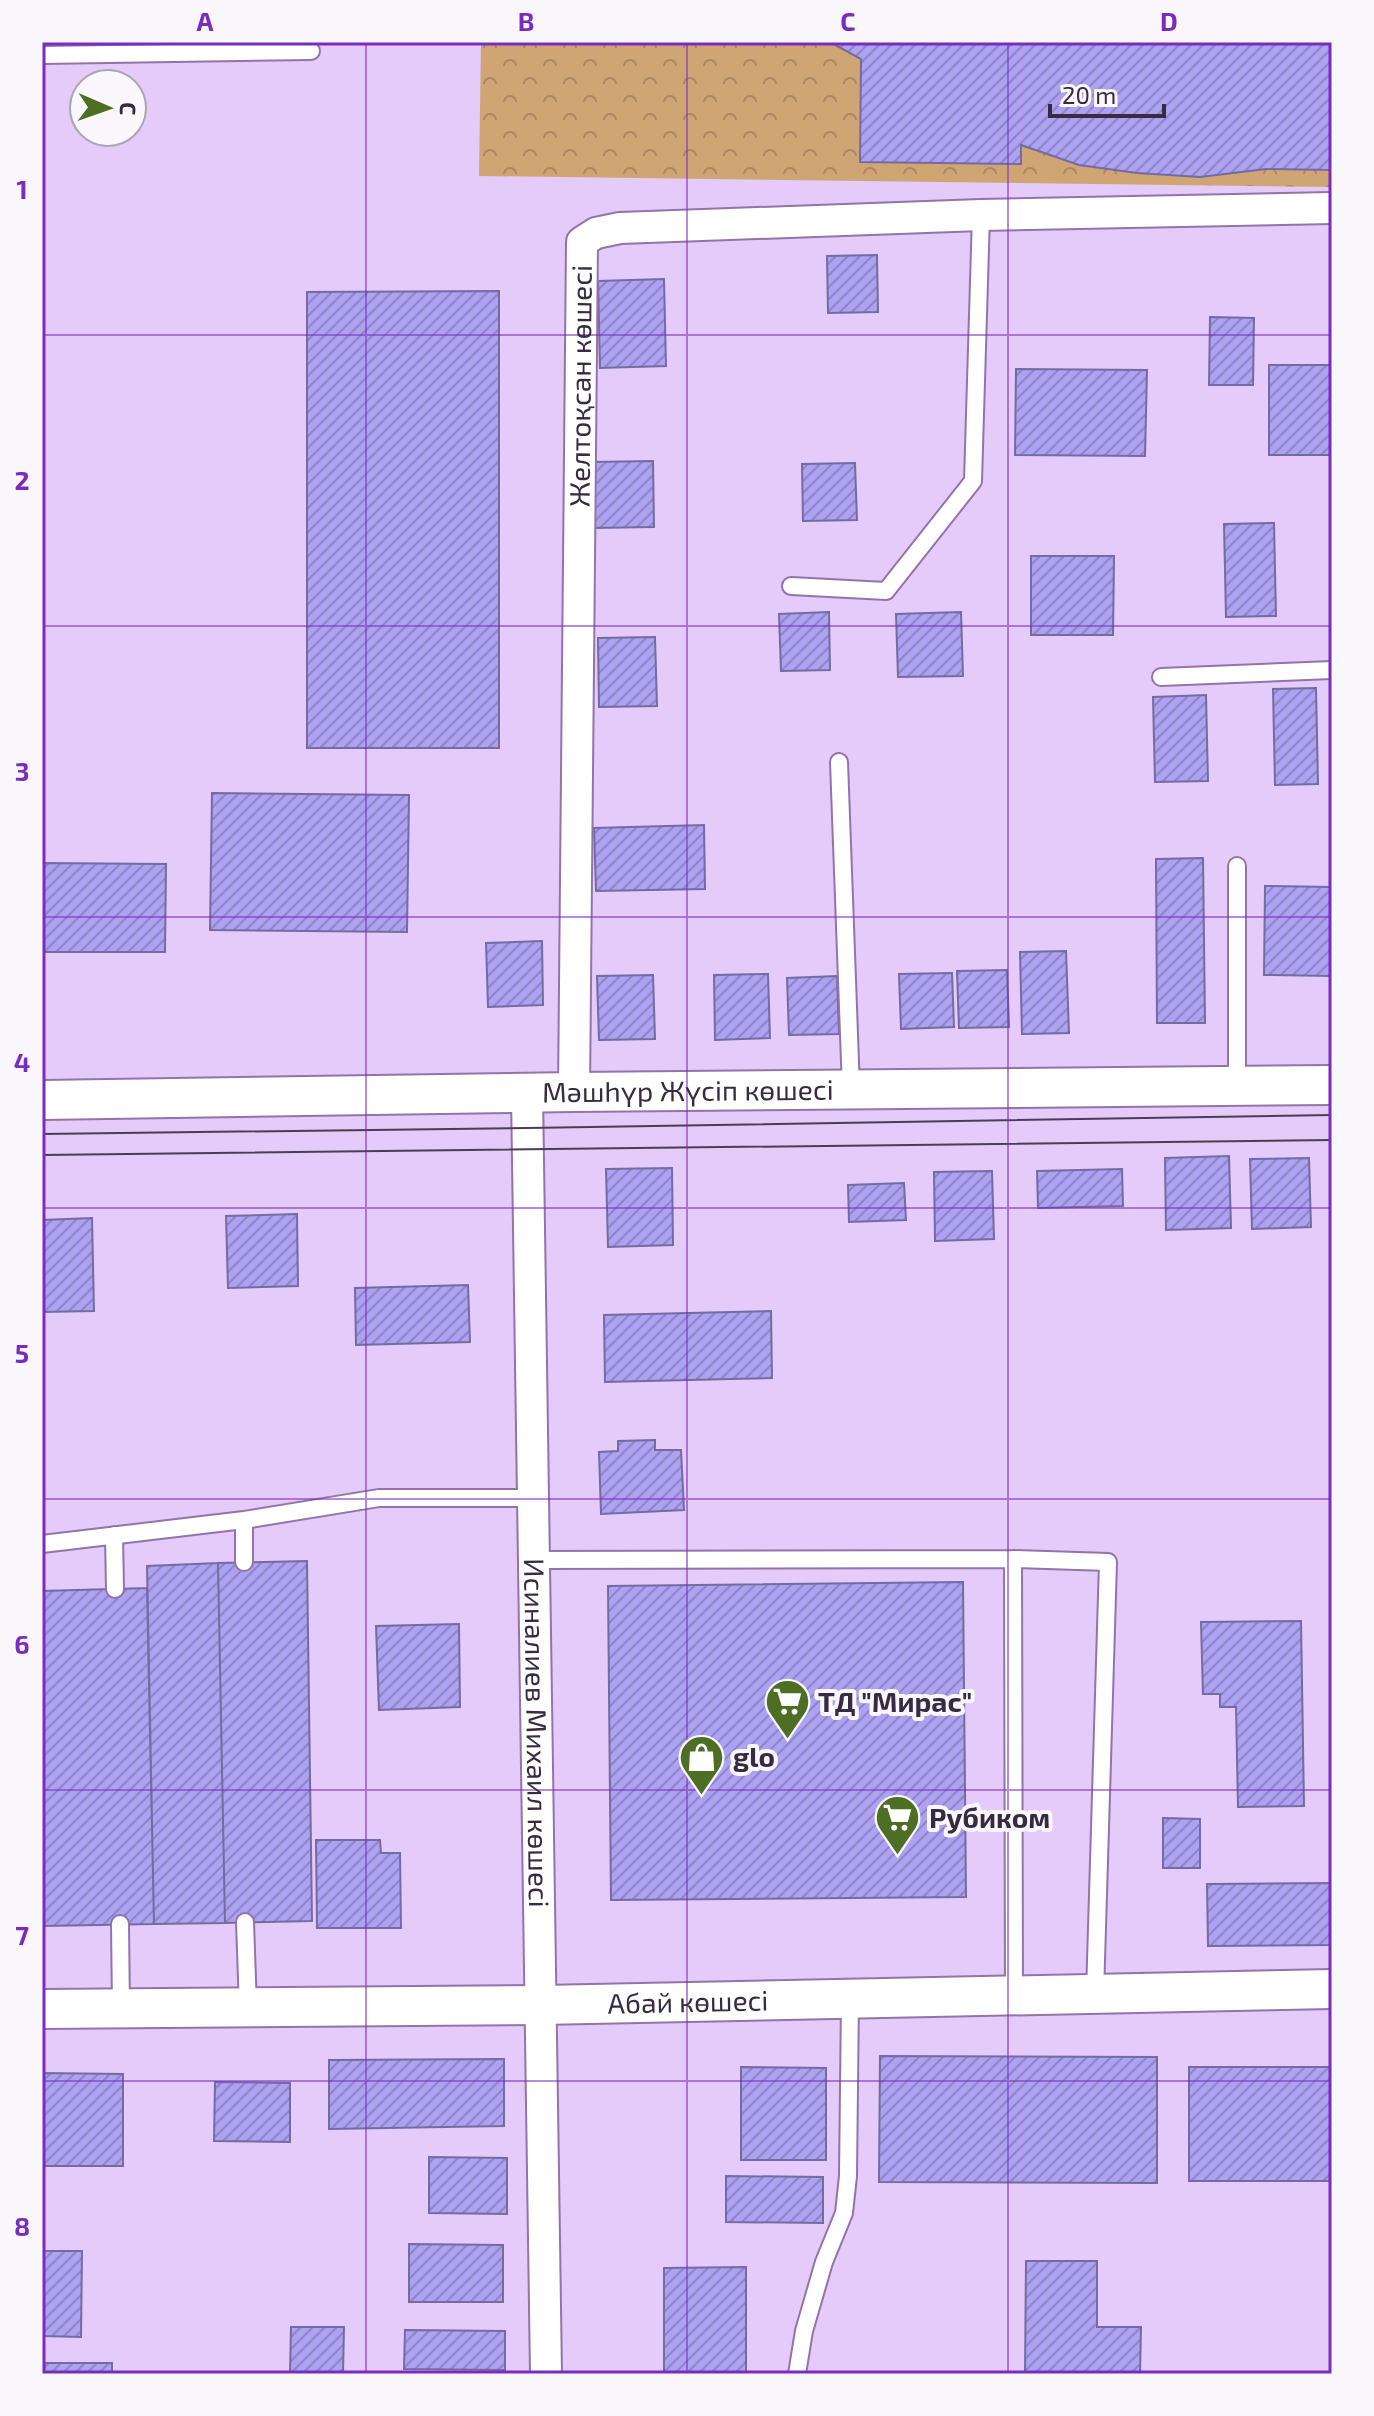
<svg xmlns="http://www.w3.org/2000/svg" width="1374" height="2416" viewBox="0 0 1374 2416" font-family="'Exo 2',sans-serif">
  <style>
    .park { fill: url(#park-crowns) }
    .building { fill: url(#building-hatch); stroke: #736ba2; stroke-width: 2 }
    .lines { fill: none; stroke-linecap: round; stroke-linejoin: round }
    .service-casing { stroke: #9274a9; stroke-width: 20 }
    .minor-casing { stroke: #9274a9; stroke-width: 34 }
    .tertiary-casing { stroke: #9274a9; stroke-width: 42 }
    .service { stroke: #fff; stroke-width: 16 }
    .minor { stroke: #fff; stroke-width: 30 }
    .tertiary { stroke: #fff; stroke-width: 38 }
    .tram { stroke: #4a3d56; stroke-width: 2 }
    .grid { fill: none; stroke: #7b2cbf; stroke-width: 2; stroke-opacity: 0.55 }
    .labels { text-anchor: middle; stroke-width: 8; stroke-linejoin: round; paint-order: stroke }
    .street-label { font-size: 28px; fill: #372b41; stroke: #f9f6fc }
    .poi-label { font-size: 28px; font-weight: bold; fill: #372b41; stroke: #f9f6fc; text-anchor: start }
    .neatline { fill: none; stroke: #7b2cbf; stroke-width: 3 }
    .grid-label { font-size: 26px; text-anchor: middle; font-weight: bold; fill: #7b2cbf }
  </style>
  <defs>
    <pattern id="park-crowns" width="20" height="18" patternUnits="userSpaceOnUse" patternTransform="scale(2)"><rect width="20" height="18" fill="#d0a574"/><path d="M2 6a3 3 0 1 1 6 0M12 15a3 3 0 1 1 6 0" fill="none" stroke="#aa8761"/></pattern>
    <pattern id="building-hatch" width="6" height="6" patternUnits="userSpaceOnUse" patternTransform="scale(2)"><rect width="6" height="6" fill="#ada2f1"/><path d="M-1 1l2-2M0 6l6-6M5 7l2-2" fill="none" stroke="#8e84c5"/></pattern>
  </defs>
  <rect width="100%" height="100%" fill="#e4cbf9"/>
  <!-- park -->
  <path class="park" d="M481 42H1332V187L479 176Z"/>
  <!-- building -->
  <path class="building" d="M830 42H1332V170L1266 169 1200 177 1137 173 1079 165 1021 145V164L860 162 861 59Z
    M877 255 878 312 828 313 827 256Z
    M664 279 666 366 600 368 598 281Z
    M499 291V748H307V292Z
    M1210 317 1254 318 1253 385H1209Z
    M1269 365H1332V455H1269Z
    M1016 369 1147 370 1145 456 1015 455Z
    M653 461 654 527 593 528 591 462Z
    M855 463 857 520 803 521 802 464Z
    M1274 523 1276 616 1226 617 1224 524Z
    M1031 556H1114L1113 635H1031Z
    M829 612 830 670 781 671 779 614Z
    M961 612 963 676 898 677 896 614Z
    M655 637 657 706 599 707 598 638Z
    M1316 688 1318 784 1275 785 1273 689Z
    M1206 695 1208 781 1155 782 1153 697Z
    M212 793 409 795 407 932 210 930Z
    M704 825 705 889 596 891 594 828Z
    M1203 858 1205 1023H1157L1156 859Z
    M42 863 166 864 165 952H42Z
    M1265 886 1332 887V976L1264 975Z
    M542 941 543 1005 488 1007 486 943Z
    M1066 951 1069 1033 1022 1034 1020 952Z
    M1007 970 1009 1027 959 1028 957 971Z
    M952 973 954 1027 901 1029 899 974Z
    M768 974 770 1038 715 1040 714 975Z
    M653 975 655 1039 599 1040 597 976Z
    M837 976 839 1034 789 1035 787 978Z
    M1229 1156 1231 1228 1166 1230 1165 1158Z
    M1309 1158 1311 1227 1252 1229 1250 1159Z
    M672 1168 673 1245 608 1247 606 1169Z
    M1122 1169 1123 1206 1038 1208 1037 1171Z
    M992 1171 994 1239 935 1241 934 1172Z
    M904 1183 906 1220 849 1222 848 1185Z
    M297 1214 298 1286 228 1288 226 1216Z
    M92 1218 94 1311 42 1312V1220Z
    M468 1285 470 1342 356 1345 355 1288Z
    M771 1311 772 1378 605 1382 604 1315Z
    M655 1440V1450H681L684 1510 601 1514 599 1452 618 1451V1441Z
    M307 1561 312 1921 225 1923 218 1563Z
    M218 1563 225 1923 154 1924 147 1566Z
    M963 1582 966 1897 611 1900 608 1586Z
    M147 1588 154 1924 42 1926V1591Z
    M1301 1621 1304 1806 1238 1807 1236 1707H1220V1694H1203L1201 1622Z
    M459 1624 460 1707 379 1710 376 1626Z
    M1163 1818 1200 1819V1868H1163Z
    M316 1840H380L381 1853H400L401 1928H317Z
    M1332 1883V1945L1208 1946 1207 1884Z
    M880 2056 1157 2057V2183L879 2182Z
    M504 2059V2126L329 2129V2060Z
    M741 2067 826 2068V2160H741Z
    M1189 2067H1332V2181H1189Z
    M42 2073 123 2074V2166H42Z
    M215 2082 290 2083V2142L214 2141Z
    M429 2157 507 2158V2214L429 2213Z
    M726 2176 823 2177V2223L726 2222Z
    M409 2244 503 2245V2302H409Z
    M42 2251H82L81 2337 42 2336Z
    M1026 2261H1097V2327H1141L1140 2374H1025Z
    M746 2267V2374H664V2268Z
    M291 2327H344L343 2374H290Z
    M405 2330 505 2331V2370L404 2369Z
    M42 2363H112V2374H42Z"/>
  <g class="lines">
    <defs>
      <path id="service" d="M42 55 311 51
        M791 586 886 591 973 481 981 215
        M1161 677 1332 670
        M839 762 851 1089
        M1237 1086V866
        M244 1520V1562
        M114 1535 115 1589
        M42 1544 244 1520 379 1498H532
        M1013 1559 1108 1562 1095 1994
        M532 1560 1013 1559 1014 1995
        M245 1922 248 2008
        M120 1924 121 2009
        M797 2374 804 2331 824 2262 844 2213 848 2176 850 1999"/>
      <g id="minor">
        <path id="s1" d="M574 1092 582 242 596 233 620 228 981 215 1332 208"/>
        <path id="s2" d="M527 1093 546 2374"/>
      </g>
      <g id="tertiary">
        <path id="s3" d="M42 1100 574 1092 1332 1085"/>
        <path id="s4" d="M42 2009 541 2005 1332 1989"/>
      </g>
    </defs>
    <!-- service casing -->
    <use href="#service" class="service-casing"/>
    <!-- minor casing -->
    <use href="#minor" class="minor-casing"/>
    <!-- tertiary casing -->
    <use href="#tertiary" class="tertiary-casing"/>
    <!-- service -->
    <use href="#service" class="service"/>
    <!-- minor -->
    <use href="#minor" class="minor"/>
    <!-- tertiary -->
    <use href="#tertiary" class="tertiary"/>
    <!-- tram -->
    <path class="tram" d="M42 1134 527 1128 1332 1115
      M42 1155 1332 1140"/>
  </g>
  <!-- grid -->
  <path class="grid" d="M366 42V2374M687 42V2374M1008 42V2374M42 335H1332M42 626H1332M42 917H1332M42 1208H1332M42 1499H1332M42 1790H1332M42 2081H1332"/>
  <!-- icons -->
  <defs>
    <symbol id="supermarket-pin" viewBox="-11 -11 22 30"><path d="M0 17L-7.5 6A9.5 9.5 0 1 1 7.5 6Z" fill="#4e6e24" stroke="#f9f6fc"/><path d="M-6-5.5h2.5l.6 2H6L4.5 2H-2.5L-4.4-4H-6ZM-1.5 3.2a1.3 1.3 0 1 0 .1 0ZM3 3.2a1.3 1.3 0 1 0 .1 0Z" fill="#fff"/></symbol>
    <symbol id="shop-pin" viewBox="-11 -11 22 30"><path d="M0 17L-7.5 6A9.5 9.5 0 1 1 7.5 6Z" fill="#4e6e24" stroke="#f9f6fc"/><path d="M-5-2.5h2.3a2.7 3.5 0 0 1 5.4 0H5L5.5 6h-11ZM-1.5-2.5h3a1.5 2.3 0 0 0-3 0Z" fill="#fff"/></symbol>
  </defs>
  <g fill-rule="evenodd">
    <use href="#supermarket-pin" x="762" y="1676" width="51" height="69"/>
    <use href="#shop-pin" x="676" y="1732" width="51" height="69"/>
    <use href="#supermarket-pin" x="872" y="1792" width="51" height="69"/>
  </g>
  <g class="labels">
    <!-- street labels -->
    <g class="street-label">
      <text dy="10" stroke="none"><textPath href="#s1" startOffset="706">Желтоқсан көшесі</textPath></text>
      <text dy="10" stroke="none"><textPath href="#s3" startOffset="646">Мәшһүр Жүсіп көшесі</textPath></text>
      <text dy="10" stroke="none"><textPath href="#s2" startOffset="640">Исиналиев Михаил көшесі</textPath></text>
      <text dy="10" stroke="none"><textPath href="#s4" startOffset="646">Абай көшесі</textPath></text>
    </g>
    <!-- poi labels -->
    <g class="poi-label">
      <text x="818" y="1712">ТД "Мирас"</text>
      <text x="733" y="1767">glo</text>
      <text x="929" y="1828">Рубиком</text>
    </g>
  </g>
  <!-- border -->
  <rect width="1374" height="2416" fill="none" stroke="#f9f6fc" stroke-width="88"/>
  <!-- north arrow -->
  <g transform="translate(108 108) rotate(92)"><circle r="38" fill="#f9f6fc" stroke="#aba5b1" stroke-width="2"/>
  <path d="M0-6L14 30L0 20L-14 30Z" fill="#4e6e24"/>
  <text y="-12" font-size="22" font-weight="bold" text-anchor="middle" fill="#372b41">С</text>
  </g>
  <!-- scale -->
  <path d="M1050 104v12h114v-12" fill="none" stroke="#372b41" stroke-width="4"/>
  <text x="1062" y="104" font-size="24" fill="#372b41" stroke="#f9f6fc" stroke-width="6" paint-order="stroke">20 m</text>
  <rect x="44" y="44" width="1286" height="2328" class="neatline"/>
  <g class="grid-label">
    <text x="205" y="31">A</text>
    <text x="526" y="31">B</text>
    <text x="848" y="31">C</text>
    <text x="1169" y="31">D</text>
    <text x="22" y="199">1</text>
    <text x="22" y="490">2</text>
    <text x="22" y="781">3</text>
    <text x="22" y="1072">4</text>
    <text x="22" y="1363">5</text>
    <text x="22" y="1654">6</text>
    <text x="22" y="1945">7</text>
    <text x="22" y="2236">8</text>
  </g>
</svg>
